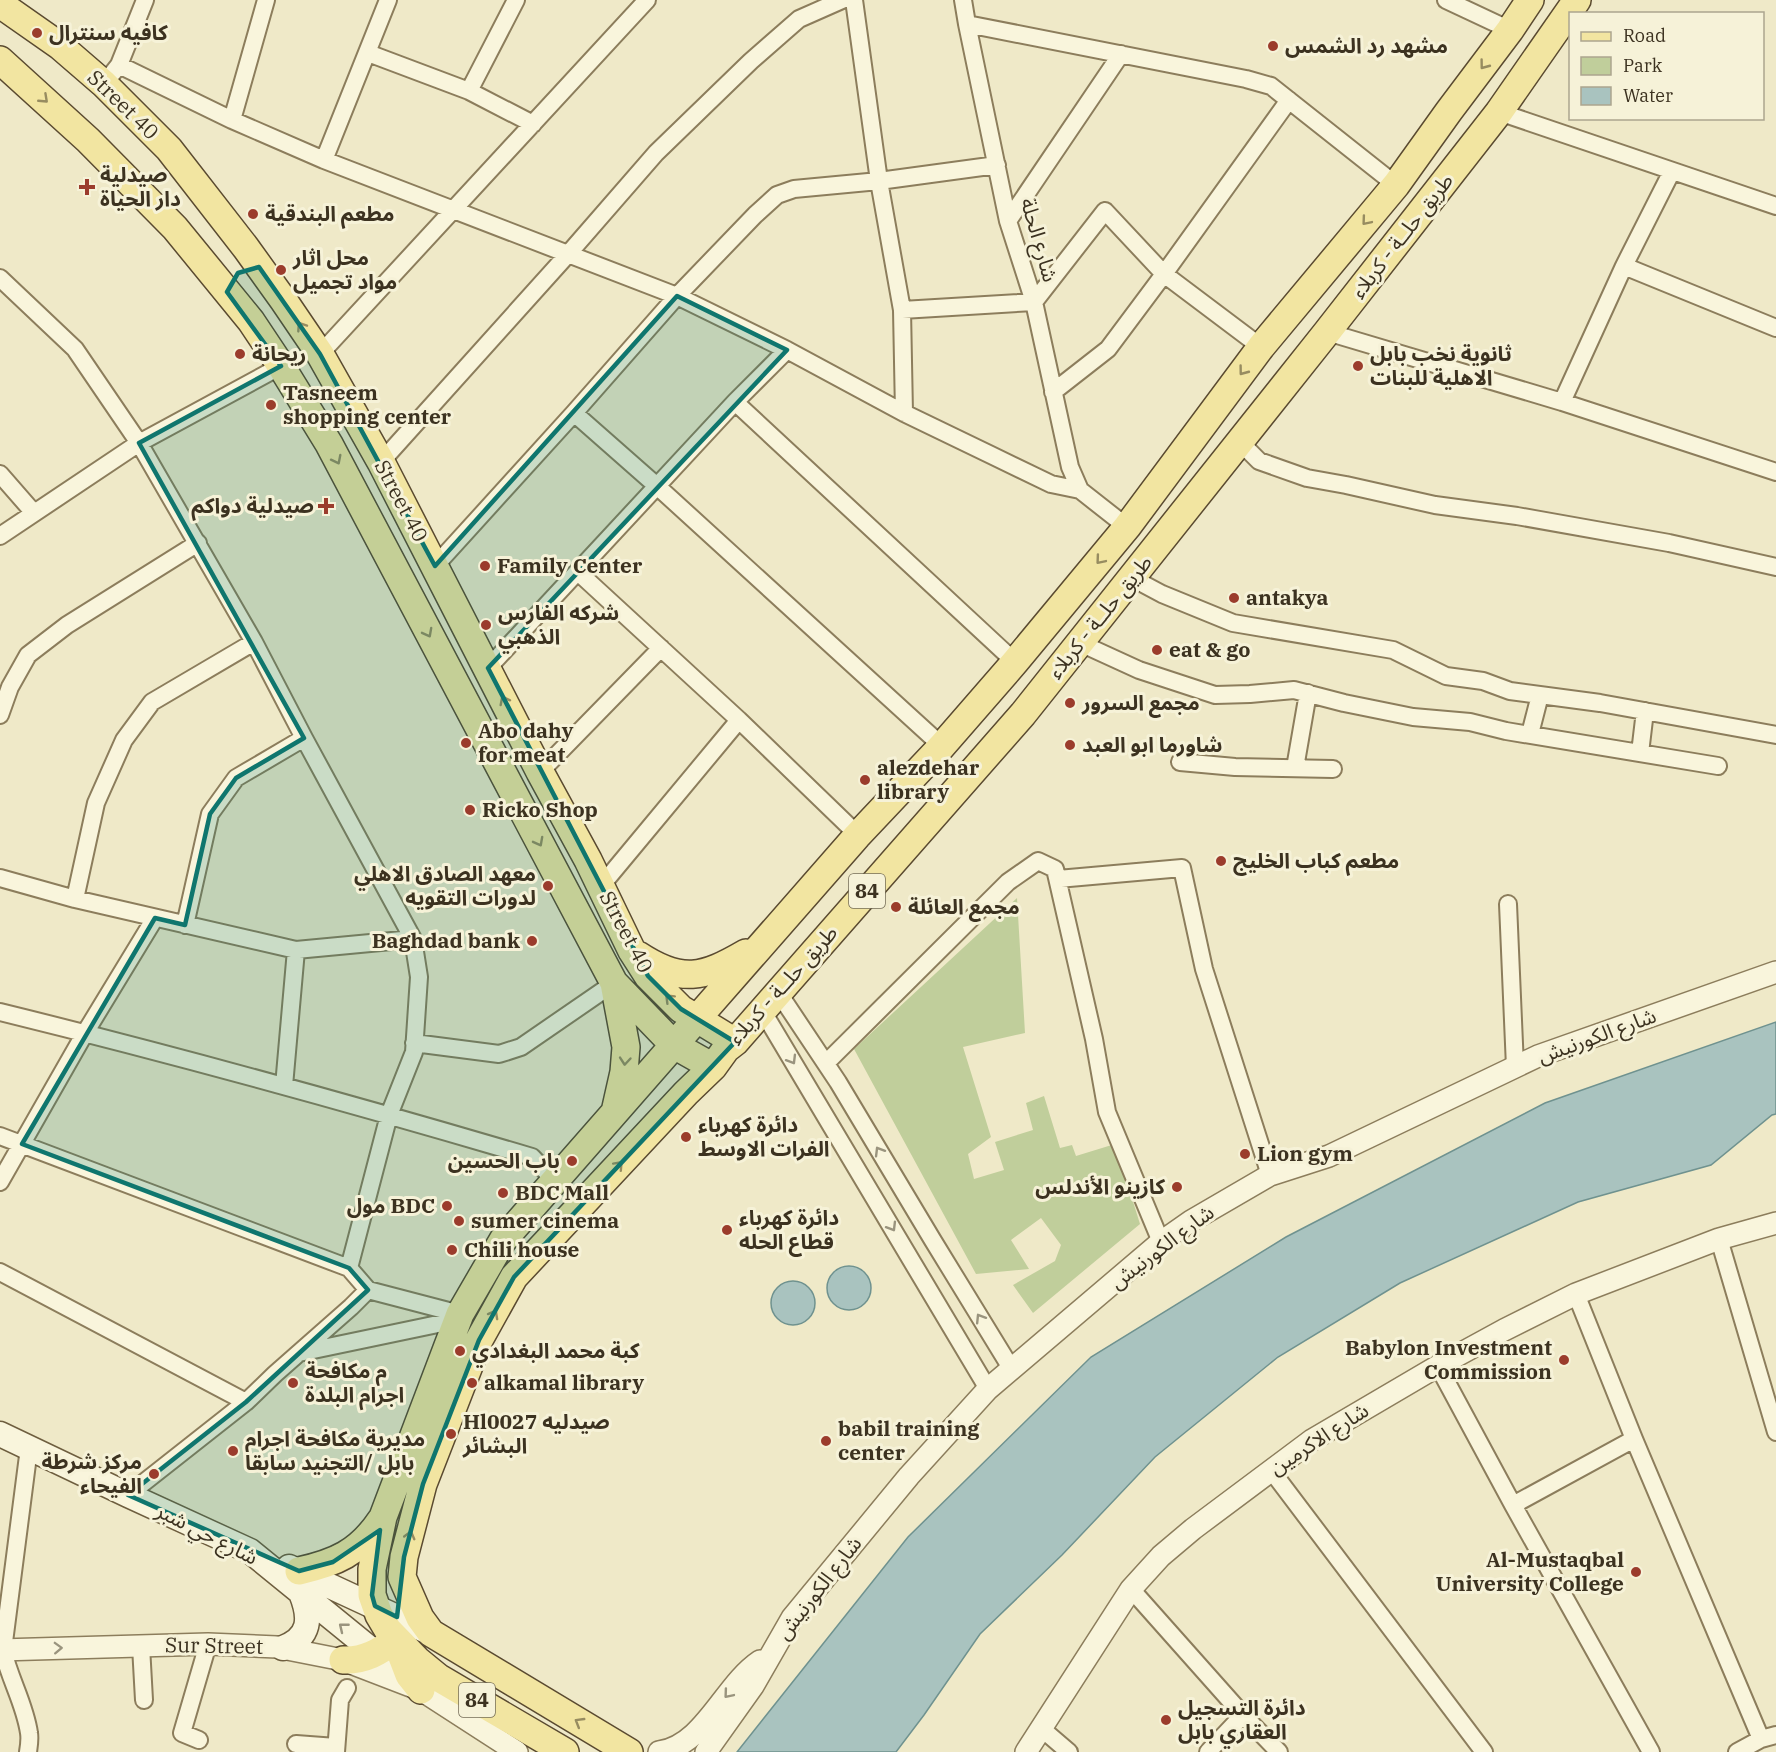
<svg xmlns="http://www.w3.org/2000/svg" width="1776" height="1752" viewBox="0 0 1776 1752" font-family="'IBM Plex Serif','Noto Sans Arabic',serif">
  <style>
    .green { fill: #c0ce9b }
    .water { fill: #a9c3bf; stroke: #6f928f; stroke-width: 1.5 }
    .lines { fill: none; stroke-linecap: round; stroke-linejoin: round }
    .minor-casing { stroke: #8c7d5c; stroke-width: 20 }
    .tertiary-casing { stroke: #8c7d5c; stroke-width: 24 }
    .secondary-casing { stroke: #6e5e3f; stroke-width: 27 }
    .primary-casing { stroke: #5a4a30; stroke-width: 30 }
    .minor { stroke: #f9f5dc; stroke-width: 16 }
    .tertiary { stroke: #f9f5dc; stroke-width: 21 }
    .secondary { stroke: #f9f5dc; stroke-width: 24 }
    .primary { stroke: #f2e5a1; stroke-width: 27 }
    .oneway { stroke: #978c60 }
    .oneway2 { stroke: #9a947e }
    .marked { fill: #0f766e; fill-opacity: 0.2; stroke: #0f766e; stroke-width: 4.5; stroke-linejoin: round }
    .poi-dot { fill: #9b3c2c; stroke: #f6f2d8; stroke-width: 2 }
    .labels { text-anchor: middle; stroke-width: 6; stroke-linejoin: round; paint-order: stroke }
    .shield { fill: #f6f2d8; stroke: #746c57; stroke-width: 1.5 }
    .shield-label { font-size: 20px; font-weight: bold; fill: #3c3220 }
    .poi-label { font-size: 21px; font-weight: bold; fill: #3c3220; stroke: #f6f2d8; text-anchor: start }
    .street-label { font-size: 21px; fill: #3c3220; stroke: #f6f2d8 }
  </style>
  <rect width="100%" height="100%" fill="#efe9c8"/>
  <!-- green -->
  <path class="green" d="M1017 898 1025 1033 963 1047 991 1137 968 1154 974 1179 1004 1170 995 1142 1033 1130 1026 1103 1044 1096 1060 1148 1072 1145 1076 1156 1115 1144 1140 1224 1033 1313 1013 1285 1055 1261 1061 1245 1041 1218 1011 1240 1029 1269 976 1274 854 1049Z"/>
  <!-- water -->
  <path class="water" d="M1776 1022V1114L1772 1115 1711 1165 1578 1202 1400 1283 1278 1357 1155 1457 1062 1555 980 1634 924 1715 896 1752H737L908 1537 1091 1357 1286 1237 1545 1103Z
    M827 1288a22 22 0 1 1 44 0a22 22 0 1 1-44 0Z
    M771 1303a22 22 0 1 1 44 0a22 22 0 1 1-44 0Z"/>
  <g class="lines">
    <defs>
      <path id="minor" d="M854 0 879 181 902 310 904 413
        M963 0 967 24 1008 221 1034 302 1070 467 1080 490
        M1446 0 1510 30
        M967 24 1246 79 1271 86 1396 185
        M368 53 469 91 533 124
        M119 65 145 0
        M104 84 119 65 232 120 324 160 677 296 787 350 904 413 991 455 1051 484 1080 490 1127 527
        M469 91 516 0
        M1499 112 1776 206
        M232 120 266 0
        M324 160 388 0
        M1008 221 1121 54
        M1624 266 1776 328
        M0 278 75 349 139 443 254 642 304 738 413 939 419 977 414 1052 389 1115 349 1268
        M902 310 1034 302 1105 211 1164 274 1261 347
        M1327 332 1562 402 1776 472
        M320 354 647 0
        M1053 392 1108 349 1164 274 1289 100
        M735 402 1015 662
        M1562 402 1624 266 1672 171
        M574 413 658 487 942 746
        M1240 442 1259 461 1307 478 1346 485 1435 505 1517 516 1669 543 1776 567
        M381 462 569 253 656 153 751 61 799 19 842 0
        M0 474 34 513
        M0 536 139 443 281 366
        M435 566 574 413 677 296 755 215 777 195 794 189 879 181 997 165
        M578 572 739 720 858 835
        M1132 578 1162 594 1233 623 1393 650 1446 676 1483 681 1510 691 1600 703 1776 735
        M1080 643 1139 670 1215 695 1250 694 1294 690 1344 703 1413 717 1470 722 1506 731 1718 766
        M488 668 735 402 787 350
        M0 715 10 687 28 655 67 625 198 543
        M1530 734 1540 695
        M1640 753 1645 711
        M1180 762 1235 767 1333 769
        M1295 768 1308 693
        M540 772 661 648
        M0 878 75 899 296 950 413 939
        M1058 879 1182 868 1204 969 1270 1175
        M601 886 739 720
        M75 899 96 803 124 740 152 702 254 642
        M1508 904 1515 1067
        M185 925 210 814 236 778 304 738
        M778 992 838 1082 932 1239 1011 1368
        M762 1010 988 1389
        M0 1012C179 1056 356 1105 532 1157L555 1181
        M414 1043 499 1054 521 1047 614 983
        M826 1063 1008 882 1038 861 1055 869 1094 1039 1107 1112 1161 1242
        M284 1086 296 950
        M0 1136 349 1268 368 1290 460 1314
        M0 1182 85 1033 155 918
        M1719 1239 1776 1432
        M0 1272 246 1402
        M1576 1294 1634 1439 1761 1739
        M299 1353 457 1320
        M1438 1366 1513 1505 1651 1752
        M1271 1470 1484 1752
        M128 1495 246 1402 275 1374 351 1307 368 1290
        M1513 1505 1634 1439
        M1131 1589 1243 1715 1279 1752
        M141 1646 144 1700
        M1041 1728 1069 1752
        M199 1740 182 1733 208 1644
        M296 1744 336 1747
        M28 1752C29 1746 30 1739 29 1733 25 1704 9 1678 3 1650L29 1448
        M336 1752 340 1700 347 1688
        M1208 1752 1243 1715
        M1737 1752 1761 1739 1776 1735"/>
      <path id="tertiary" d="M0 1650 208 1644 277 1647 343 1660 421 1690 517 1752
        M659 1752C704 1746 724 1685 760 1661
        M706 1752 753 1686 792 1618 909 1476 988 1389 1161 1242 1191 1221 1270 1175 1329 1156 1538 1056 1776 972
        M1026 1752 1131 1589 1161 1556 1193 1529 1312 1440 1438 1366 1504 1330 1576 1294 1719 1239 1776 1223"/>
      <path id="secondary" d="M0 1434 128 1495 250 1551 417 1687
        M289 1567 431 1633
        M283 1648C311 1637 311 1618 301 1593"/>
      <path id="primary" d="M0 4 60 46 104 84 169 149 246 248 284 301 320 354 381 462 540 772 588 860 632 951 648 976 681 1009 735 1042
        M0 60 88 140 175 228 251 321 281 366 329 444 614 983 674 1045 713 1067
        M638 955C682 984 703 978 746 953
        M614 983 626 1047 624 1072 615 1112
        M299 1571C335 1563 359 1553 381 1520
        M399 1649 409 1675 421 1690
        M343 1660C364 1661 380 1652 396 1639
        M565 1752 439 1678 417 1660 388 1630 379 1615 372 1595V1569L383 1517 460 1314 503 1240 857 836 942 746 1015 662 1127 527 1261 347 1396 185 1449 111 1510 30 1530 0
        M629 1752 431 1633 420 1618 402 1577 404 1557 423 1484 479 1340 514 1277 686 1093 713 1067 726 1049 735 1042 1023 714 1327 332 1499 112 1577 0"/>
    </defs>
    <!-- minor casing -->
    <use href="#minor" class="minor-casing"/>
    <!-- tertiary casing -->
    <use href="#tertiary" class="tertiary-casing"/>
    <!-- secondary casing -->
    <use href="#secondary" class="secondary-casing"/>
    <!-- primary casing -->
    <use href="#primary" class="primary-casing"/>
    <!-- minor -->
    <use href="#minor" class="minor"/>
    <!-- tertiary -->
    <use href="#tertiary" class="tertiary"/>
    <!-- secondary -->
    <use href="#secondary" class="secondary"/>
    <!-- primary -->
    <use href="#primary" class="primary"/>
  </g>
  <!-- one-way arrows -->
  <defs><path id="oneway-chevron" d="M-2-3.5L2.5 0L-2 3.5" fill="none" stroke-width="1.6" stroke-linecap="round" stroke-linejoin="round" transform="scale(1.5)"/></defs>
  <g class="oneway">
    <use href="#oneway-chevron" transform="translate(1484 65) rotate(127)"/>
    <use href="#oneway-chevron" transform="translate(44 99) rotate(43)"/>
    <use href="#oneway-chevron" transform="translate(1366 221) rotate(130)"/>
    <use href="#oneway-chevron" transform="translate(301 326) rotate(-124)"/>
    <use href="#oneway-chevron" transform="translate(1243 371) rotate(127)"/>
    <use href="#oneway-chevron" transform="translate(337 460) rotate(63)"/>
    <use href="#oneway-chevron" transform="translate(1100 560) rotate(130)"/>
    <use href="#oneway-chevron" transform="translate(428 633) rotate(62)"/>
    <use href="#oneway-chevron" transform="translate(504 700) rotate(-117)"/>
    <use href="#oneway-chevron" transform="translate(539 842) rotate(62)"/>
    <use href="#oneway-chevron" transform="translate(669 998) rotate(-135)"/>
    <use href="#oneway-chevron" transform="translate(625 1061) rotate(95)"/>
    <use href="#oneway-chevron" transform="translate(619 1165) rotate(-47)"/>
    <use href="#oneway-chevron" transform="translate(494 1314) rotate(-61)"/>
    <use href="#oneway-chevron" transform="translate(410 1535) rotate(-75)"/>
    <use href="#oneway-chevron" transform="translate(579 1722) rotate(-149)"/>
  </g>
  <g class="oneway2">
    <use href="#oneway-chevron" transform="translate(792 1060) rotate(59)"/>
    <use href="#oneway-chevron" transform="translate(879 1151) rotate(-121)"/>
    <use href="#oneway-chevron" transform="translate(892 1227) rotate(59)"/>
    <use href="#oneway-chevron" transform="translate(980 1318) rotate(-122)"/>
    <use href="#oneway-chevron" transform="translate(343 1627) rotate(-141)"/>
    <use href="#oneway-chevron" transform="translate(58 1648) rotate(-2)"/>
    <use href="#oneway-chevron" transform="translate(728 1694) rotate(130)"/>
  </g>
  <!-- marked area -->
  <path class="marked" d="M259 267 320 354 435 566 677 296 787 350 488 668 648 976 681 1009 735 1042 514 1277 479 1340 423 1484 404 1557 397 1617 375 1606 372 1595 380 1530 333 1562 299 1571 128 1495 246 1402 368 1290 349 1268 22 1144 155 918 185 925 210 814 236 778 304 738 139 443 281 366 227 292 238 273Z"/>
  <!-- markers -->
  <g class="poi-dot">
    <circle cx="37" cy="33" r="6"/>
    <circle cx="1273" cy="46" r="6"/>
    <path d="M84 178h6v6h6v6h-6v6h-6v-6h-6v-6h6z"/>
    <circle cx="253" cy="214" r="6"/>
    <circle cx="281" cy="270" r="6"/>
    <circle cx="240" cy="354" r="6"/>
    <circle cx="1358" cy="366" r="6"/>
    <circle cx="271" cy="405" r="6"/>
    <path d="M323 497h6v6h6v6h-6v6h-6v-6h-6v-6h6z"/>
    <circle cx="485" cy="566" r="6"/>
    <circle cx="1234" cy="598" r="6"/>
    <circle cx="486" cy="625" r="6"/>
    <circle cx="1157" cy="650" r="6"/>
    <circle cx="1070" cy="703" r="6"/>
    <circle cx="466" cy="743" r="6"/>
    <circle cx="1070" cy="745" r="6"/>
    <circle cx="865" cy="780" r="6"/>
    <circle cx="470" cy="810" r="6"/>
    <circle cx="1221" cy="861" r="6"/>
    <circle cx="548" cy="886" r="6"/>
    <circle cx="896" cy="907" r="6"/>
    <circle cx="532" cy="941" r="6"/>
    <circle cx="686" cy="1137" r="6"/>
    <circle cx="1245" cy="1154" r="6"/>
    <circle cx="572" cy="1161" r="6"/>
    <circle cx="1177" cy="1187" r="6"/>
    <circle cx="503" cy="1193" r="6"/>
    <circle cx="447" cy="1206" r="6"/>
    <circle cx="459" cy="1221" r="6"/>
    <circle cx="727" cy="1230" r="6"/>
    <circle cx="452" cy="1250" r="6"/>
    <circle cx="460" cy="1351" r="6"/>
    <circle cx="1564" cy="1360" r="6"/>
    <circle cx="293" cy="1383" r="6"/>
    <circle cx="472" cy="1383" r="6"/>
    <circle cx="451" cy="1434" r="6"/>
    <circle cx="826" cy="1441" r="6"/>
    <circle cx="233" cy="1451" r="6"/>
    <circle cx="154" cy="1474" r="6"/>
    <circle cx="1636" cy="1572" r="6"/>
    <circle cx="1166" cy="1720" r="6"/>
  </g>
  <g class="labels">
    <!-- shield labels -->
    <g class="shield">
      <rect x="849" y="874" width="36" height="34" rx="4.5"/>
      <rect x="459" y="1683" width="36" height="34" rx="4.5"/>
    </g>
    <g class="shield-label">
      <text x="867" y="898">84</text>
      <text x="477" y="1707">84</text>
    </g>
    <!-- poi labels -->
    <g class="poi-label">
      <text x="49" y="40">كافيه سنترال</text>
      <text x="1285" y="53">مشهد رد الشمس</text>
      <text x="100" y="182">صيدلية<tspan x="100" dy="24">دار الحياة</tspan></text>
      <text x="265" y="221">مطعم البندقية</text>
      <text x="293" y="265">محل اثار<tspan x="293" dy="24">مواد تجميل</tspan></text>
      <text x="252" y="361">ريحانة</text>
      <text x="1370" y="361">ثانوية نخب بابل<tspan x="1370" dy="24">الاهلية للبنات</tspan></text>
      <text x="283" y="400">Tasneem<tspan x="283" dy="24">shopping center</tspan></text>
      <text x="314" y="513" text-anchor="end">صيدلية دواكم</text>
      <text x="497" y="573">Family Center</text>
      <text x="1246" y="605">antakya</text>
      <text x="498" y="620">شركه الفارس<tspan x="498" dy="24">الذهبي</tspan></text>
      <text x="1169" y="657">eat &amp; go</text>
      <text x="1082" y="710">مجمع السرور</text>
      <text x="478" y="738">Abo dahy<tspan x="478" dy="24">for meat</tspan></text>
      <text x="1082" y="752">شاورما ابو العبد</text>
      <text x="877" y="775">alezdehar<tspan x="877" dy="24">library</tspan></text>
      <text x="482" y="817">Ricko Shop</text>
      <text x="1233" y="868">مطعم كباب الخليج</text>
      <text x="536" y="881" text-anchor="end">معهد الصادق الاهلي<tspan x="536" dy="24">لدورات التقويه</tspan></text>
      <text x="908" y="914">مجمع العائلة</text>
      <text x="520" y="948" text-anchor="end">Baghdad bank</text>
      <text x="698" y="1132">دائرة كهرباء<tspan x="698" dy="24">الفرات الاوسط</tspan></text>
      <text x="1257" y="1161">Lion gym</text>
      <text x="560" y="1168" text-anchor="end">باب الحسين</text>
      <text x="1165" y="1194" text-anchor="end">كازينو الأندلس</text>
      <text x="515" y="1200">BDC Mall</text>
      <text x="435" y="1213" text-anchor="end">مول BDC</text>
      <text x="739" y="1225">دائرة كهرباء<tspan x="739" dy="24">قطاع الحله</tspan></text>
      <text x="471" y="1228">sumer cinema</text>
      <text x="464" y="1257">Chili house</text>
      <text x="1552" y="1355" text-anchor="end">Babylon Investment<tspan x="1552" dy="24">Commission</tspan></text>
      <text x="472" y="1358">كبة محمد البغدادي</text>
      <text x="305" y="1378">م مكافحة<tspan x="305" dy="24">اجرام البلدة</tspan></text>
      <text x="484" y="1390">alkamal library</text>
      <text x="463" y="1429">Hl0027 صيدليه<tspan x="463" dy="24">البشائر</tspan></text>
      <text x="838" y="1436">babil training<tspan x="838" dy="24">center</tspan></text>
      <text x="245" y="1446">مديرية مكافحة اجرام<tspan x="245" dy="24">بابل /التجنيد سابقا</tspan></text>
      <text x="142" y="1469" text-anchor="end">مركز شرطة<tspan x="142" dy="24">الفيحاء</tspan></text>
      <text x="1624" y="1567" text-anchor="end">Al-Mustaqbal<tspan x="1624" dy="24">University College</tspan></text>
      <text x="1178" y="1715">دائرة التسجيل<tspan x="1178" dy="24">العقاري بابل</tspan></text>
    </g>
    <!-- street labels -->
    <g class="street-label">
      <text transform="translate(123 105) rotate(44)" y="7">Street 40</text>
      <text transform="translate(1402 236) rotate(-52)" y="7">طريق حلــة - كربلاء</text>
      <text transform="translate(1039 240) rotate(74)" y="7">شارع الحلة</text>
      <text transform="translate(401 501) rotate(62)" y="7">Street 40</text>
      <text transform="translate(1100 617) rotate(-51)" y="7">طريق حلــة - كربلاء</text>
      <text transform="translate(626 932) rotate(62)" y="7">Street 40</text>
      <text transform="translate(783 985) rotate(-48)" y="7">طريق حلــة - كربلاء</text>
      <text transform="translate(1597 1036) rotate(-20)" y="7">شارع الكورنيش</text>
      <text transform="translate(1162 1247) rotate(-37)" y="7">شارع الكورنيش</text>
      <text transform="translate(1319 1439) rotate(-33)" y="7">شارع الاكرمين</text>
      <text transform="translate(207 1534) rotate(27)" y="7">شارع حي شبر</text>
      <text transform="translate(819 1588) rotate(-52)" y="7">شارع الكورنيش</text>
      <text transform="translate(214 1646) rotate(1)" y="7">Sur Street</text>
    </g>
  </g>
  <!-- legend -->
  <rect x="1569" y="12" width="195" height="108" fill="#f6f2d8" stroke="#aca58e" stroke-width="1.5"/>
  <rect x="1581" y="32" width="30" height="9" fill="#f2e5a1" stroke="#aca58e" stroke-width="1.5"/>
  <text x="1623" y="42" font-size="18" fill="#3c3220">Road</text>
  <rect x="1581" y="57" width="30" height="18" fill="#c0ce9b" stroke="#aca58e" stroke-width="1.5"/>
  <text x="1623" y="72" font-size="18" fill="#3c3220">Park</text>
  <rect x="1581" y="87" width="30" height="18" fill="#a9c3bf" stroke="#aca58e" stroke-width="1.5"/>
  <text x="1623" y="102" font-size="18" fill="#3c3220">Water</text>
</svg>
